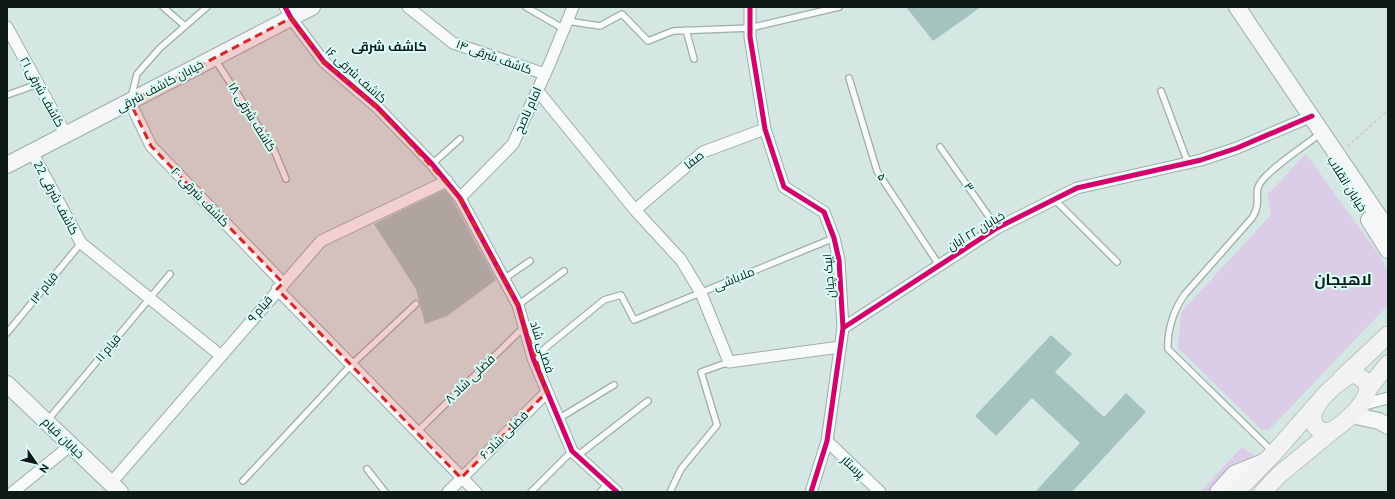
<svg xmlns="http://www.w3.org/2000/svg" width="1395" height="499" viewBox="0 0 1395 499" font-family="Ubuntu,Cairo,sans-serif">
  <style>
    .green { fill: #dbcde7 }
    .building { fill: #a5c3be }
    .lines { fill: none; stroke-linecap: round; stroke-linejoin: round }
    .lane-casing { stroke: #9eadaa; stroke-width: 8 }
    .street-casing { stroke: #9eadaa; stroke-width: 13 }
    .secondary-casing { stroke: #9eadaa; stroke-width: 18 }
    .primary-casing { stroke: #bbc4c2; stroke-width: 19 }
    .path { stroke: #ced3d2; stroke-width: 2; stroke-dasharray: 4 2; stroke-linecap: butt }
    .lane { stroke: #f9fbfb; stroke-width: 5.5 }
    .street { stroke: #f9fbfb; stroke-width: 11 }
    .secondary { stroke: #f5f6f8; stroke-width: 16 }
    .primary { stroke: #f2f2f5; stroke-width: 17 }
    .cycleway-casing { stroke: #d9fcf5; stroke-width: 8 }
    .cycleway { stroke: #d6006c; stroke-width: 5 }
    .marked { fill: #d62828; fill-opacity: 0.2; stroke: #d62828; stroke-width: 3; stroke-dasharray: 8 5; stroke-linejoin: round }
    .labels { text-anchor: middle; stroke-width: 4; stroke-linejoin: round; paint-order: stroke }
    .street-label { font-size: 12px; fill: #0d1a17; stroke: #d9fcf5 }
    .neighbourhood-label { font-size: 13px; font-weight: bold; fill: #0d1a17; stroke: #d9fcf5 }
    .district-label { font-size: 16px; font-weight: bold; fill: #0d1a17; stroke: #d9fcf5 }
  </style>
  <rect width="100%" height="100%" fill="#d4e7e3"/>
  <!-- green -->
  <path class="green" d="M1306 154 1382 259 1388 271V301L1387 306 1269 430H1262L1178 348 1181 312 1271 215 1267 195Z
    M1242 447 1254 455 1219 492H1200Z"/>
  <!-- building -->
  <path class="building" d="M906 7H981L933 41Z
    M444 190 452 199 496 280 447 316 425 324 416 289 374 224Z
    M1051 335 1072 354 1055 372 1104 417 1126 393 1146 412 1072 492H1035L1080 443 1032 398 996 436 975 416Z"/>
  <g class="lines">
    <defs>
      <path id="lane" d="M163 7 185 26
        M526 7 564 29
        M567 21 600 26 622 14 648 41 673 31 750 28 839 7
        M686 30 694 59
        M214 58 274 150 286 179
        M849 78 877 171 939 265
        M1161 91 1188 163
        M7 95 38 84
        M131 98 137 74 160 48 207 7
        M940 147 997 228
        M432 164 460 139
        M1054 199 1117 262
        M504 279 530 261
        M518 305 564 271
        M7 333 81 243
        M533 358 604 300 621 295 634 320 834 238
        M558 419 614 385
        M47 421 170 274
        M417 432 524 327
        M1272 451 1168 349C1167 330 1174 309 1185 294L1252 218C1262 203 1254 194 1259 185 1266 171 1303 147 1317 136
        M577 456 648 401
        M367 469 385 492
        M243 481 351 365 416 304
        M531 492 572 451
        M600 492 608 484
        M670 492 681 469 717 425 701 372 729 362"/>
      <path id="street" d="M285 7 291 18 324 62 377 107 432 164 460 198 518 305 533 358 572 451 617 492
        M408 7 453 43 545 74
        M750 7V37L765 129 784 187 824 212 834 238 839 260 843 328 827 441 811 492
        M7 27 66 135
        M537 90 635 210 681 260 701 293 729 362 840 347
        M130 102 151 146 283 283
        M32 152 81 243 220 355
        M460 198 513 144 549 65 573 7
        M635 210 703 152 765 129
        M277 289 476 492
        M843 328 997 228 1077 188 1201 160 1237 148 1312 116
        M1361 405 1388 398
        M827 441 880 492
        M111 483 321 241 447 181
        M13 492 71 445
        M448 492 547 392"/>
      <path id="secondary" d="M1237 7 1388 230
        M7 165 312 7
        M1369 220 1388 250
        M7 384 120 492
        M1351 415 1379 421 1388 426
        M1218 492 1234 474 1266 461"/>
      <path id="primary" d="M1351 374C1389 383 1352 417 1336 428 1323 438 1308 425 1314 411 1321 395 1337 383 1351 374Z
        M1341 379 1388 335
        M1368 389 1388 364
        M1236 492 1274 453 1316 405
        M1263 492 1280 474 1331 432"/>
    </defs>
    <!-- lane casing -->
    <use href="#lane" class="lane-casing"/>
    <!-- street casing -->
    <use href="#street" class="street-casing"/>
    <!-- secondary casing -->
    <use href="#secondary" class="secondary-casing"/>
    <!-- primary casing -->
    <use href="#primary" class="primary-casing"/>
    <!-- path -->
    <path class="path" d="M1347 147 1388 110"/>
    <!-- lane -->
    <use href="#lane" class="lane"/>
    <!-- street -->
    <use href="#street" class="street"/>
    <!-- secondary -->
    <use href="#secondary" class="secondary"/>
    <!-- primary -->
    <use href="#primary" class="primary"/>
    <defs>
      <path id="cycleway" d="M285 7 291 18 324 62 377 107 432 164 460 198 518 305 533 358 572 451 617 492
        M750 7V37L765 129 784 187 824 212 834 238 839 260 843 328 827 441 811 492
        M843 328 997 228 1077 188 1201 160 1237 148 1312 116"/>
    </defs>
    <!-- cycleway casing -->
    <use href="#cycleway" class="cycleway-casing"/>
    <!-- cycleway -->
    <use href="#cycleway" class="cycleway"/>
  </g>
  <!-- marked area -->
  <path class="marked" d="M291 18 324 62 377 107 460 198 518 305 547 392 461 478 277 289 283 283 151 146 130 102Z"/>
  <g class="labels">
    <!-- street labels -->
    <g class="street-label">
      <text transform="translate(494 57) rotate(20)" y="4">کاشف شرقی ۱۴</text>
      <text transform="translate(356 75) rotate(42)" y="4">کاشف شرقی ۱۶</text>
      <text transform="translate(160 86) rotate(-28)" y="4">خیابان کاشف شرقی</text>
      <text transform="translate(42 92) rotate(61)" y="4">کاشف شرقی ۲۱</text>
      <text transform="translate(528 110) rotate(-66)" y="4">امام ناصح</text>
      <text transform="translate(252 117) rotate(58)" y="4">کاشف شرقی ۱۸</text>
      <text transform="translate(694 160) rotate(-38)" y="4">صفا</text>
      <text transform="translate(882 177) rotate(58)" y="4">۵</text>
      <text transform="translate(1347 184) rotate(58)" y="4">خیابان انقلاب</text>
      <text transform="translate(969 187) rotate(55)" y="4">۳</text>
      <text transform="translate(200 197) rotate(46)" y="4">کاشف شرقی ۲۰</text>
      <text transform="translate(56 198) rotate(62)" y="4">کاشف شرقی 22</text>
      <text transform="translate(976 231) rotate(-31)" y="4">خیابان ۲۲ آبان</text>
      <text transform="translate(829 276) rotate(-95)" y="4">ایپک چیان</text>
      <text transform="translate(734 279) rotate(-22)" y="4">ملاباشی</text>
      <text transform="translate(44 288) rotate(-51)" y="4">قیام ۱۳</text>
      <text transform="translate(260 309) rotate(-49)" y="4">قیام ۹</text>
      <text transform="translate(542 347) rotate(72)" y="4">فضلی شاد</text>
      <text transform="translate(108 348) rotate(-50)" y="4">قیام ۱۱</text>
      <text transform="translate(470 379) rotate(-44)" y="4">فضلی شاد ۸</text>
      <text transform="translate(504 435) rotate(-45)" y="4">فضلی شاد ۶</text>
      <text transform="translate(63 438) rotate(44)" y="4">خیابان قیام</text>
      <text transform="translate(853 467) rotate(43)" y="4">پرستار</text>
    </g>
    <!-- neighbourhood labels -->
    <g class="neighbourhood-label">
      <text x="389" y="51">کاشف شرقی</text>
    </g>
    <!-- district labels -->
    <g class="district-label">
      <text x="1343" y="285">لاهیجان</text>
    </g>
  </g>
  <!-- border -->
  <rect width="1395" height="499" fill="none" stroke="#0d1a17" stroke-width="16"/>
  <!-- north arrow -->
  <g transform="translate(36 463) rotate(124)" stroke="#d9fcf5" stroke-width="3" paint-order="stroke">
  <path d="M0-3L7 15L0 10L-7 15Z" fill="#0d1a17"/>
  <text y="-6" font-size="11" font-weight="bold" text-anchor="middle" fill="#0d1a17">N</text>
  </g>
</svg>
